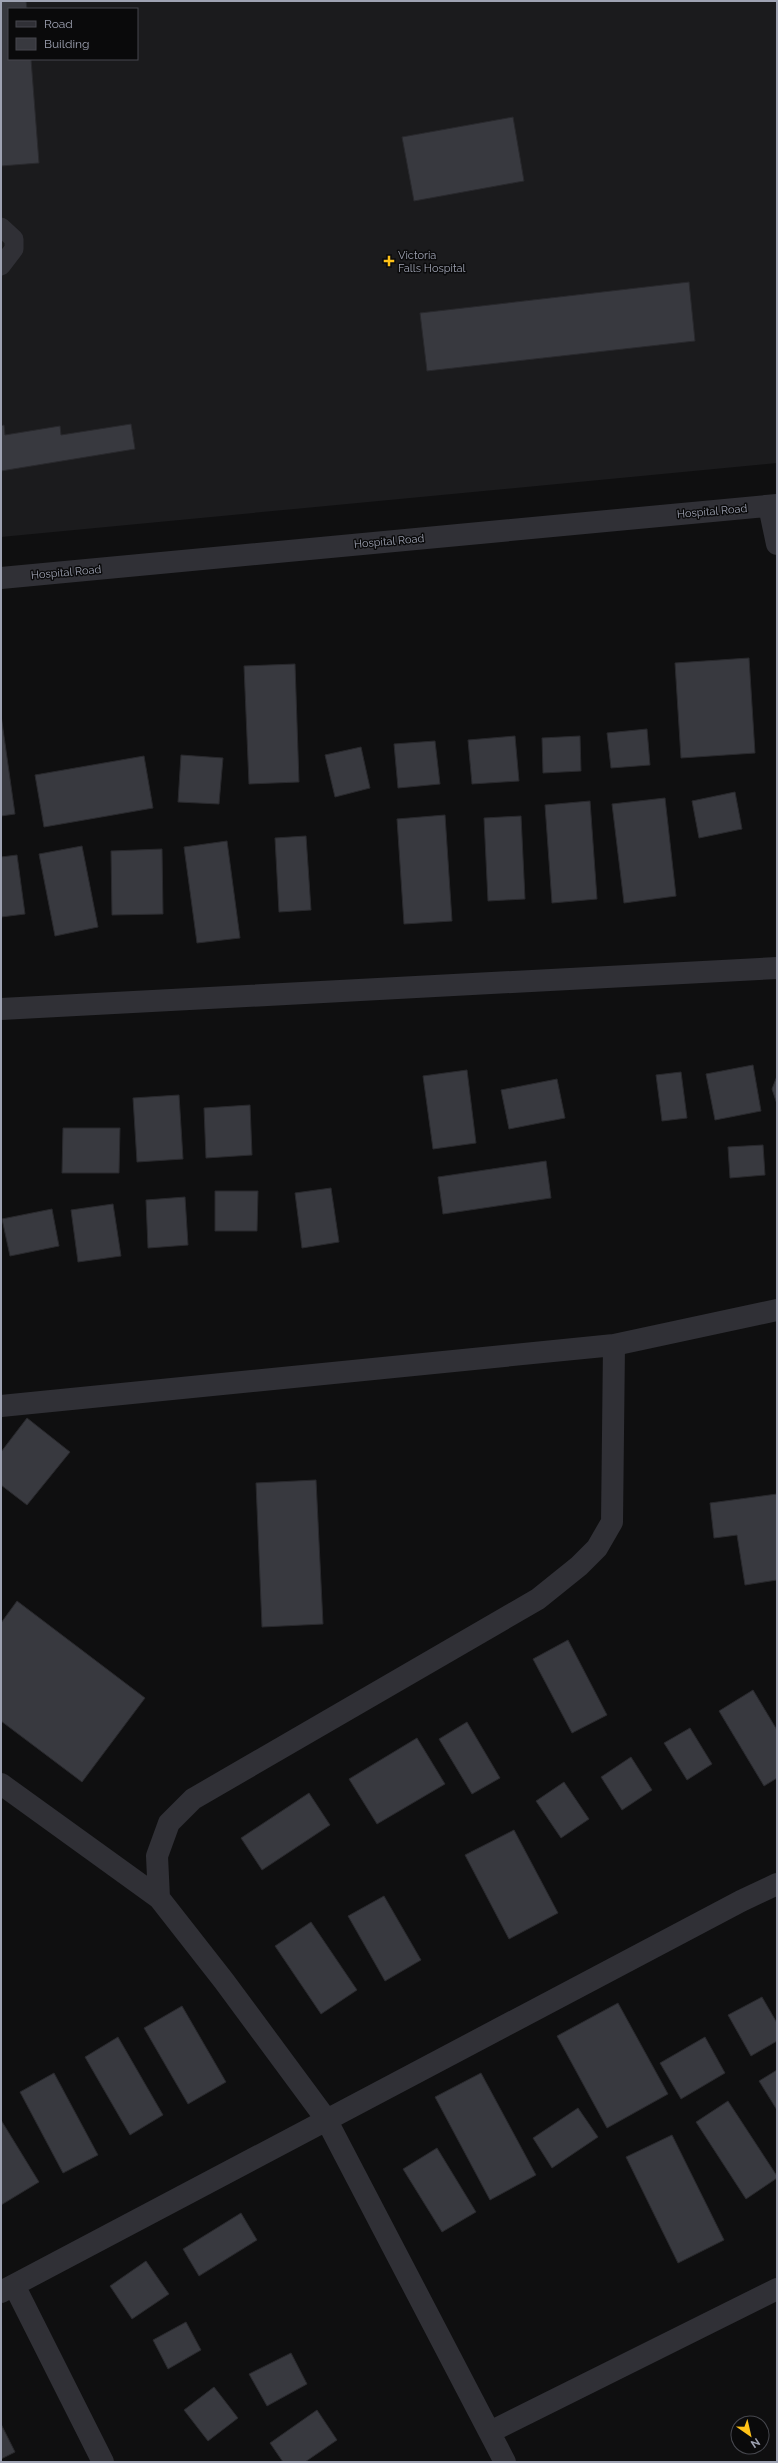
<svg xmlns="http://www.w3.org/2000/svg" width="778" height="2463" viewBox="0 0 778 2463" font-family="Raleway,sans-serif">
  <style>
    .built { fill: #1b1b1d; fill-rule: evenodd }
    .building { fill: #38393f; stroke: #29292d }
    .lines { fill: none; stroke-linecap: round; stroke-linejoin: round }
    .service { stroke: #303036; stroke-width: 19 }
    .minor { stroke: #303036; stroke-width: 22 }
    .poi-dot { fill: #ffc218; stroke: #0a0a0b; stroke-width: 1.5 }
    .labels { text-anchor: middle; stroke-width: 3; stroke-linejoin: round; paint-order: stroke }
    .poi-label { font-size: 11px; fill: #9fa3b3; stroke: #0a0a0b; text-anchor: start }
    .street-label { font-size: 11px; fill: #9fa3b3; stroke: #0a0a0b }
  </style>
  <rect width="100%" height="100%" fill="#0f0f10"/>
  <!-- built -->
  <path class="built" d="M1 1H777V463L1 537ZM9 9H137V59H9Z"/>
  <!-- building -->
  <path class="building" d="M1 1H26L27 9H9V59H31L39 163 1 166Z
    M513 117 524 181 414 201 402 137Z
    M689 282 695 341 427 371 420 313Z
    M131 424 135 449 1 471V426L4 425 5 435 60 426 61 435Z
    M749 658 755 753 681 758 675 663Z
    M295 664 299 782 249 784 244 666Z
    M1 715 15 814 1 816Z
    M647 729 650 765 611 768 607 733Z
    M515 736 519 781 472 784 468 740Z
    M580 736 581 771 543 773 542 738Z
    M435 741 440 784 398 788 394 744Z
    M361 747 370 788 335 797 325 755Z
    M181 755 223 758 219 804 178 802Z
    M144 756 153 808 44 827 35 775Z
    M735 792 742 829 699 838 692 801Z
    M665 798 676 896 624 903 612 804Z
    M590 801 597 899 552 903 545 805Z
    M445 815 452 921 404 924 397 819Z
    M521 816 525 899 488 901 484 818Z
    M306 836 311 910 279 912 275 838Z
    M227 841 240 938 197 943 184 847Z
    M82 846 98 927 55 936 39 854Z
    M162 849 163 914 112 915 111 851Z
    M17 855 25 914 1 917V857Z
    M753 1065 761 1111 715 1120 706 1074Z
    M467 1070 476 1143 433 1149 423 1076Z
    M681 1072 687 1118 662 1121 656 1075Z
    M777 1076V1104L772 1089Z
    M557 1079 565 1118 509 1129 501 1090Z
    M179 1095 183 1159 137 1162 133 1098Z
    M250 1105 252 1155 206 1158 204 1108Z
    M63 1128H120L119 1173H62Z
    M763 1145 765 1175 730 1178 728 1147Z
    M546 1161 551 1198 443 1214 438 1177Z
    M331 1188 339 1242 302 1248 295 1193Z
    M215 1191H258L257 1231H215Z
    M185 1197 188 1245 148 1248 146 1200Z
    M113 1204 121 1256 78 1262 71 1210Z
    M52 1209 59 1246 10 1256 2 1219Z
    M27 1418 70 1452 27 1505 1 1485V1452Z
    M316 1480 323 1624 262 1627 256 1483Z
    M777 1494V1580L745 1585 737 1535 714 1538 710 1503Z
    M17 1601 145 1698 82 1782 1 1721V1623Z
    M568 1640 607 1715 572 1733 533 1659Z
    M753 1690 777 1730V1778L764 1786 719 1711Z
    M467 1722 500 1778 472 1794 439 1739Z
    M690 1728 712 1764 687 1780 664 1743Z
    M417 1738 445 1784 377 1824 349 1779Z
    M631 1757 652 1790 622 1810 601 1777Z
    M564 1782 589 1819 561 1838 536 1801Z
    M309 1793 330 1825 262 1870 241 1838Z
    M514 1830 558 1913 509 1939 465 1855Z
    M384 1896 421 1960 385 1981 348 1916Z
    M311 1922 357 1990 321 2014 275 1946Z
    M762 1997 777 2023V2041L751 2056 728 2015Z
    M618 2003 668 2094 607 2128 557 2036Z
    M182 2006 226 2082 188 2104 144 2028Z
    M118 2037 163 2115 130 2135 85 2057Z
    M705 2037 725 2073 681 2099 660 2063Z
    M777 2070V2110L759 2081Z
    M54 2073 98 2155 63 2173 20 2092Z
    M481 2073 536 2175 490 2200 435 2097Z
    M728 2101 777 2176V2178L746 2199 696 2122Z
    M578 2108 598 2137 552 2168 533 2138Z
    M1 2120 39 2182 1 2205Z
    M672 2135 724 2240 678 2263 626 2157Z
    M437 2148 476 2212 442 2232 403 2169Z
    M241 2213 257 2240 199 2276 183 2249Z
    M146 2261 169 2294 132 2319 110 2286Z
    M186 2322 201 2350 168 2369 153 2340Z
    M291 2353 307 2384 267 2406 249 2374Z
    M214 2387 238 2418 208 2441 184 2410Z
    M317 2410 337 2440 305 2462H283L270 2443Z
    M1 2424 15 2452 1 2459Z"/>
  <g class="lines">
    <!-- service -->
    <path class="service" d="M1 227 14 239V249L1 266"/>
    <!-- minor -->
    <path class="minor" d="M769 506 777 544
      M1 578 777 505
      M1 1009 777 968
      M1 1406 614 1345 777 1310
      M1 1784 159 1898 224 1981 326 2119 505 2462
      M159 1898 157 1856 169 1823 193 1799 538 1599 579 1566 597 1548 612 1522 614 1345
      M14 2285 103 2462
      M1 2292 741 1901 777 1884
      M490 2432 777 2289"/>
  </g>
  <!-- markers -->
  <path class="poi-dot" d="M387 255h4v4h4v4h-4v4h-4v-4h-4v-4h4z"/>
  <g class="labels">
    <!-- poi labels -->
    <g class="poi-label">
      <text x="398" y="259">Victoria<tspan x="398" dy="13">Falls Hospital</tspan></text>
    </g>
    <!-- street labels -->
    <g class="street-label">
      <text transform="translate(712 511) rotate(-5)" y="4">Hospital Road</text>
      <text transform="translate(389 541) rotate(-5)" y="4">Hospital Road</text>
      <text transform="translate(66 572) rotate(-5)" y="4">Hospital Road</text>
    </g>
  </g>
  <!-- border -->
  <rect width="778" height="2463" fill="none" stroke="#9fa3b3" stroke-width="4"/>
  <!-- legend -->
  <rect x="8" y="8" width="130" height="52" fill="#0a0a0b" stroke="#46474e"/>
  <rect x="16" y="21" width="20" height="6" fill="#303036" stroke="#46474e"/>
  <text x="44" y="28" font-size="12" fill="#9fa3b3">Road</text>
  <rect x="16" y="38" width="20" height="12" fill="#38393f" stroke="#46474e"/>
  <text x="44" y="48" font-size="12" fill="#9fa3b3">Building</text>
  <!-- north arrow -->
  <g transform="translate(750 2435) rotate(146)"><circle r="19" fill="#0a0a0b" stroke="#46474e"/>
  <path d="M0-3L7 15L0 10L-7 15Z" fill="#ffc218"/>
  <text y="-6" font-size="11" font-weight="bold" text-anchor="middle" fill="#9fa3b3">N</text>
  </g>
</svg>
